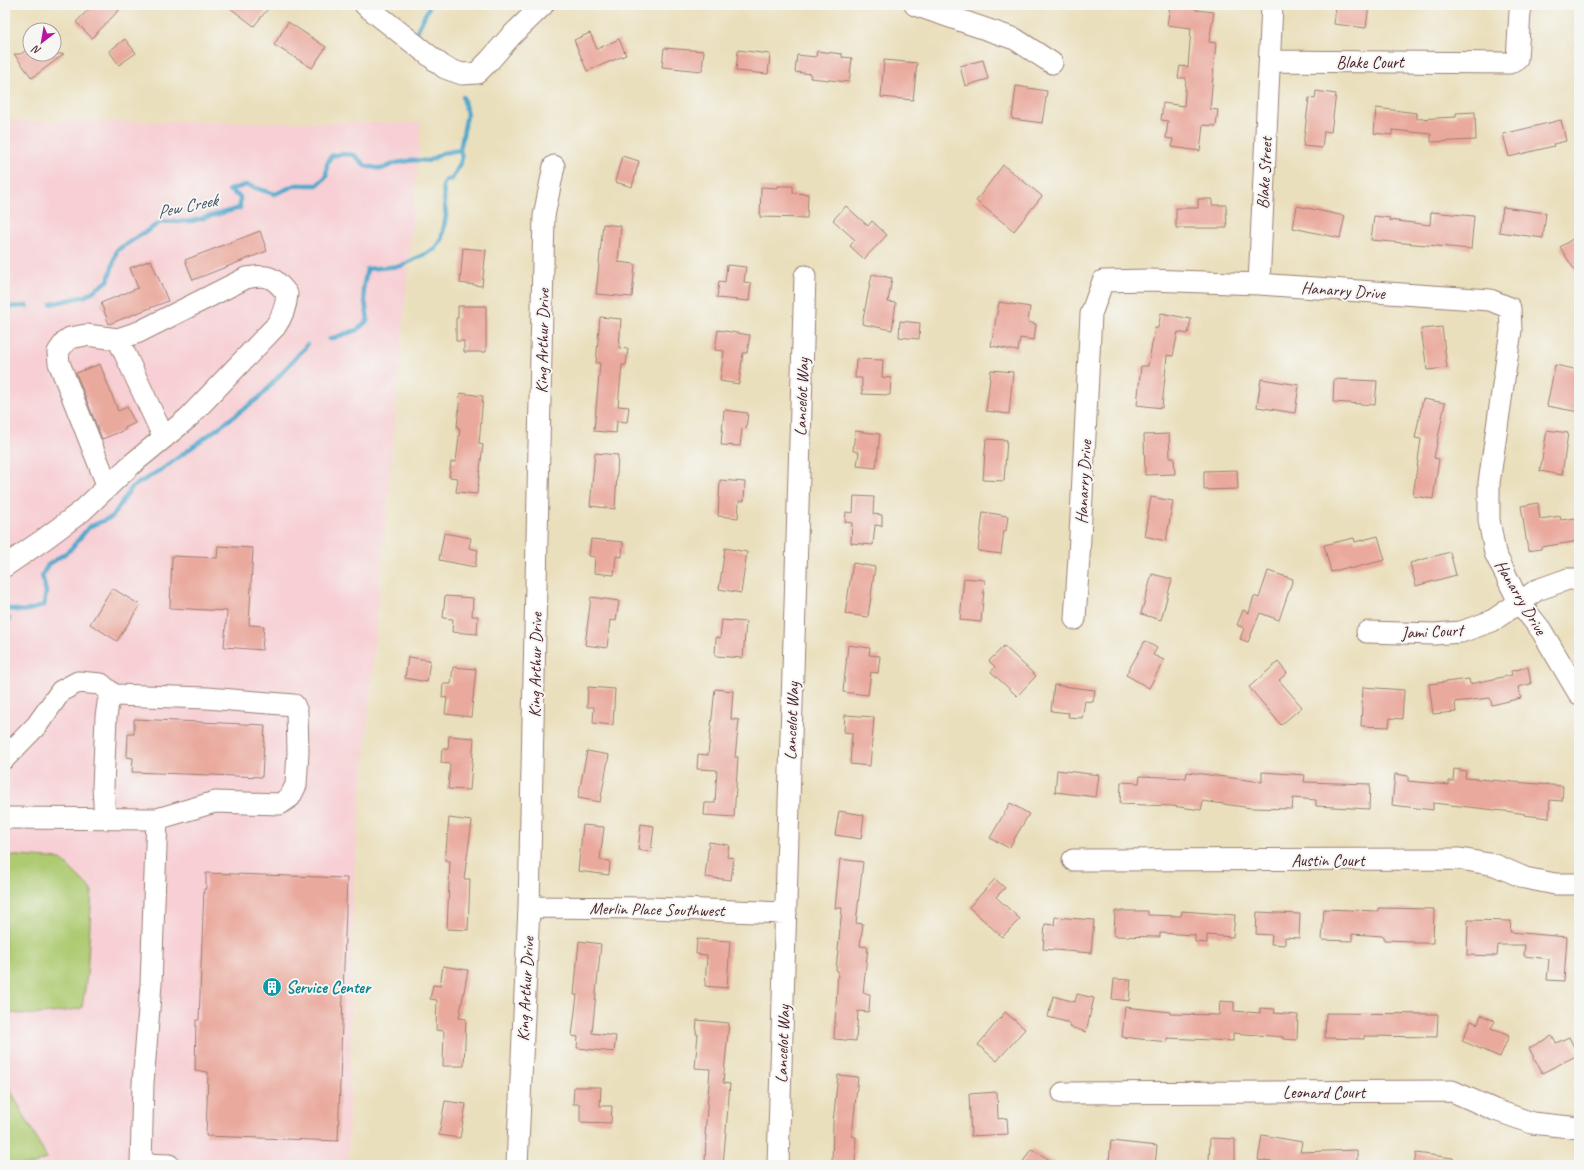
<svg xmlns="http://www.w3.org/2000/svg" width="1584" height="1170" viewBox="0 0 1584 1170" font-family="Caveat,sans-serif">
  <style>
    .built { fill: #f7cfd4 }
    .green { fill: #aecb72; stroke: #7c754e }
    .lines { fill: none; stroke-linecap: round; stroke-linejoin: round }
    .stream { stroke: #4da7cb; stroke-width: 4.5 }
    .building { fill: #eaa99d }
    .minor-casing { stroke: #9a7f74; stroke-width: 23 }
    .minor { stroke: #fff; stroke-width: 21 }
    .labels { text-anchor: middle; stroke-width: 4; stroke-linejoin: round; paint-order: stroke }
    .street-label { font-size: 17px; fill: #4a1f2b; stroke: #f6f6f2 }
    .culture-label { font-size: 17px; font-weight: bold; fill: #0d838f; stroke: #f6f6f2; text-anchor: start }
    .water-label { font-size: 18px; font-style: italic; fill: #4b556b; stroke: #f6f6f2 }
  </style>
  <rect width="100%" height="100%" fill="#f6f6f2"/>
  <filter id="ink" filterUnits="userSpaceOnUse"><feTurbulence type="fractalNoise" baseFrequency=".025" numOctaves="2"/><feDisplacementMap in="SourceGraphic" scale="8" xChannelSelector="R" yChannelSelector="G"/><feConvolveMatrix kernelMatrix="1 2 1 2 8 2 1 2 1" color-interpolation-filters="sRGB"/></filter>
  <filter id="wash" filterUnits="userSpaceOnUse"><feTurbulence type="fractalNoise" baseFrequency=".012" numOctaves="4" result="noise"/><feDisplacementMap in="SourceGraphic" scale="16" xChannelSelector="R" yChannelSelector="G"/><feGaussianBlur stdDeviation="0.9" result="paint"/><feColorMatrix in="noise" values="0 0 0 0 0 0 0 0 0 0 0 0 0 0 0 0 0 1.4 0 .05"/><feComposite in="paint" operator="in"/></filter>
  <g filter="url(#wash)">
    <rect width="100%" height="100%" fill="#eadfbc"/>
    <!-- built -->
    <path class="built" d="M5 121 421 123 353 887 348 1165H5Z"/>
    <!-- green -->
    <path class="green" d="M5 855 61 859 92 890 87 975 82 1008C56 1013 31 1017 5 1012Z
      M5 1080 47 1158 33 1165H5Z"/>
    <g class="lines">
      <!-- stream -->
      <path class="stream" d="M417 31 430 5
        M51 304 86 296 108 281 117 250 161 222 192 221 240 208V197L229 190 246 185 275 194 296 185H317L326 177 327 164 331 156 341 154 354 155 366 166 382 169 396 163 414 160 428 161 443 153 460 150
        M5 307 27 306
        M330 339 357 330 368 320 363 289 367 269 401 266 435 249 441 241 446 216 443 186 446 180 452 179 460 164 462 158 460 150 467 114 463 97
        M5 613 6 608C22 612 28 612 44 605L46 592 42 575 48 565 70 550 89 527 112 517 132 487 164 468 260 397 307 345
        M5 613 9 619 5 621"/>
    </g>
    <g id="blocks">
      <!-- building -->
      <path class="building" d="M93 5H124L92 38 76 22Z
        M226 5H271L254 26Z
        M1170 5H1196V10L1214 12 1209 42 1216 43 1210 109 1218 110 1216 126 1203 125 1200 151 1172 147 1173 139 1166 138 1168 121 1161 120 1163 103 1184 106 1186 78H1178L1180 66 1188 67 1191 28 1167 25Z
        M1336 5H1369L1366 28 1334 24Z
        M288 22 326 47 312 68 274 45Z
        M590 33 597 49 619 39 626 55 587 71 574 40Z
        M125 39 136 53 119 65 109 51Z
        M30 47V54H64L32 78 14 54H21Z
        M664 48 704 51 702 71 662 67Z
        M738 50 770 54 768 74 736 71Z
        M817 51 842 54V57L852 58 849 82 810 78 811 74 795 72 797 55 816 57Z
        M884 60 917 63 913 100 881 97Z
        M983 60 988 79 965 86 960 66Z
        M1016 86 1047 91 1042 123 1012 119Z
        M1316 91 1336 94 1331 132 1324 131 1322 148 1303 146 1309 98 1315 99Z
        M1376 108 1417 113V119L1456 117V113L1475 112 1476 140 1431 142V134L1392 130V135L1374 133Z
        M1561 120 1566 141 1553 144 1554 146 1509 157 1503 134Z
        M622 156 639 161 632 187 615 182Z
        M1003 165 1042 196 1014 231 976 201Z
        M778 186H793V193L808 194 807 218 760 217 761 187 778 188Z
        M1198 199H1212V205H1226L1227 228H1176V208H1198Z
        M846 206 868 226 872 221 887 235 864 259 850 246 855 240 833 220Z
        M1297 206 1345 216 1340 238 1293 228Z
        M1503 207 1546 213 1543 238 1499 232Z
        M1431 212 1474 216 1471 249 1371 240 1374 216 1390 218 1389 220 1430 225Z
        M603 224 621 226 618 262 635 264 632 297 596 294Z
        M260 231 267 251 193 280 185 260Z
        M1579 235V277L1560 247Z
        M463 248 486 250 482 286 460 283Z
        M151 260 168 301 109 324 101 303 138 288 130 268Z
        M727 265 746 267 744 282 751 283 749 301 717 298 719 281 725 282Z
        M872 274 892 278 888 302 896 303 892 330 862 324Z
        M999 302 1030 307 1028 322 1036 324 1034 340 1020 338 1018 351 991 346Z
        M458 306H486V352H464V341H456V318H458Z
        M1161 313 1191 319 1188 334 1178 332 1173 356 1167 355 1162 408 1137 405 1141 366H1148L1155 328H1158Z
        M600 317 621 319 619 348 628 349 626 365H622L618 406 629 407 627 422 617 421 616 433 594 431 600 363H596Z
        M900 321 920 323 919 339 899 337Z
        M1442 327 1447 368 1427 370 1421 329Z
        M718 330 750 335 747 353H743L739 384 720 381 724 351 715 350Z
        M856 359 883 360 882 377 891 378 890 395 862 394V378H855Z
        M100 364 118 411 127 407 135 423 125 428V430L102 439 76 373Z
        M1555 365 1579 370V412L1547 406Z
        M991 370 1013 372 1009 414 986 411Z
        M1261 379 1299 385 1295 413 1257 407Z
        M1334 379 1377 381 1375 405 1333 402Z
        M460 393 483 396 479 444 483 445 477 494 456 492 458 478 449 477 451 462H456L460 428H457Z
        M1423 399 1445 403 1434 458 1439 459 1433 499 1413 496 1421 439 1415 438Z
        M724 410 748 413 746 429 742 428 740 446 721 445Z
        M1547 430 1568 433 1562 475 1540 471Z
        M855 431 880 434 876 468 857 466 859 452 853 451Z
        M1169 434 1170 458H1174L1175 474 1145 475 1144 435Z
        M986 439 1007 440 1004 481 983 480Z
        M595 453 618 455 615 509 590 506Z
        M1237 470 1238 489 1204 490V471Z
        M720 480 745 482 744 501H739L738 518 718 516Z
        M854 496 874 497 873 514 882 515V526L875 525 873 545 851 543 852 523 845 522 846 512 853 513Z
        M1151 497 1173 501 1166 541 1144 536Z
        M1538 503 1540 519 1560 516 1561 520 1576 518 1579 541 1541 547V549L1528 551 1521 506Z
        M983 512 1008 516 1006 531H1004L1001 554 978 551Z
        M444 533 471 538 469 548 478 550 475 567 439 560Z
        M1378 536 1385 560 1349 569V567L1331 572 1324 545 1354 538 1355 542Z
        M591 539 623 542 622 557 616 556 614 575 594 573 595 557 589 556Z
        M218 546 253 548 249 625 264 626 262 650 224 647 227 611 170 608 172 556 217 558Z
        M725 548 747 552 741 593 719 589Z
        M1450 552 1456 575 1416 586 1410 563Z
        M853 563 875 567 868 617 845 614Z
        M1268 571 1293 579 1279 620 1260 613 1248 642 1240 639 1244 628 1237 625 1243 610 1249 613 1254 596 1259 598Z
        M1152 574 1172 579 1161 620 1141 614Z
        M964 578 985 580 981 622 960 620Z
        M112 588 140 605 117 641 90 624Z
        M445 596 473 598 472 616H478L477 634 452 632 453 619 443 618Z
        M591 597 619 601 616 621 610 620 607 648 585 645Z
        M722 620 746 622 743 658 715 656 716 637 720 638Z
        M1145 641 1157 648 1153 655 1164 660 1149 688 1126 675Z
        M848 645 870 648 869 655 880 656 878 673 871 672 868 695 843 692Z
        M1004 646 1036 676 1017 696 991 672 995 667 989 661Z
        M408 657 430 660 427 682 405 678Z
        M1278 662 1287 673 1279 680 1302 707 1281 725 1249 687Z
        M453 667 476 669 471 717 445 714 447 698 442 697 443 684H451Z
        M1528 667 1531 684 1518 687 1521 698 1492 705 1490 698 1455 702 1456 712 1433 714 1429 684 1469 679 1470 684 1512 675 1511 671Z
        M1054 685 1095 690 1093 702 1085 701 1082 718 1068 717 1069 713 1051 711Z
        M588 687 615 689 613 725 593 723 594 707H587Z
        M1363 687 1404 690 1402 719 1390 718 1389 727 1361 726Z
        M715 689 733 691 731 719 739 720 735 757H738L734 817 704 815 705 803H715L717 770 697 769 698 754 708 755Z
        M845 715 874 717 870 766 850 764 852 733 844 732Z
        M134 719 265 725 262 777 132 772 133 758 127 757 128 734H134Z
        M449 736 474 738 470 790 448 789 450 764 441 763 442 749H448Z
        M587 751 609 755 600 802 578 798Z
        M1454 769 1466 771 1465 778 1563 786 1562 801 1550 800 1549 818 1524 815 1525 814 1513 812 1433 803V810L1392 805 1395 774 1408 776V781L1449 785V781H1453Z
        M1057 770 1099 775 1096 797 1055 792Z
        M1187 772 1262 782V772L1305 775 1304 782 1370 784 1369 809 1316 806V800L1293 798 1292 809 1251 808 1203 801 1201 810 1172 806 1120 804 1121 782 1139 783 1140 776 1186 778Z
        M1010 803 1029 814 1009 848 990 838Z
        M839 811 864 815 861 839 835 835Z
        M449 818 472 821 464 879H470L468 930 447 929 450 861H445Z
        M641 824 654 826 651 852 638 850Z
        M583 825 604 827 600 860 610 861 609 875 578 871Z
        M709 842 729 845 727 857 734 858 731 880 705 877Z
        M840 859 863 862 856 923 863 924 860 946 868 947 863 993 870 994 869 1012 858 1011 856 1041 834 1039 838 971 836 970 842 908H835Z
        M206 873 347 878 338 1141 206 1136 208 1072 195 1071 196 1020H199L204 889H206Z
        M995 879 1005 888 996 897 1020 919 1002 937 969 907Z
        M1378 908 1434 909 1433 943H1413V941L1384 940V936L1352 934V941L1322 940 1324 909 1378 911Z
        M1115 911H1148V915L1181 916 1182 911 1235 915 1233 937 1207 935V943L1195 942V935L1160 933V937L1114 936Z
        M1257 912 1300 914 1299 938 1285 937V945L1271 944 1272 935 1256 934Z
        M1055 917 1094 920 1091 953 1043 949 1045 924 1054 925Z
        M1468 920 1511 921 1510 932 1567 937 1564 981 1547 980 1549 959 1524 956 1525 945H1498L1497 956 1467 955Z
        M697 939 730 941 727 988 705 986 707 955 696 954Z
        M579 941 601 944 592 1033 616 1036 614 1052 577 1048 578 1037 572 1036 577 995H574Z
        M443 966 468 970 459 1018 466 1019 464 1066H443L444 1031 436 1030 437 1000 430 999 433 985 440 986Z
        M1114 979 1131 980 1129 1001 1112 999Z
        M1077 994 1094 998 1086 1032 1070 1027V1023L1048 1017 1053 996 1075 1002Z
        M1220 1001 1234 1002V1011L1260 1013V1008L1275 1009 1274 1013 1298 1015 1297 1040 1283 1039V1037L1233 1033V1041L1167 1038V1042L1122 1037 1125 1007 1170 1012V1014L1219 1015Z
        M1005 1012 1025 1029 997 1061 978 1045Z
        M1326 1013 1438 1014 1437 1037 1364 1036V1039L1325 1038Z
        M1481 1015 1495 1021 1491 1028 1509 1036 1500 1057 1462 1041 1471 1021 1478 1024Z
        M697 1020 729 1023 723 1083 730 1084 723 1165H705L706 1135H705L710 1069 695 1068 698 1034H696Z
        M1552 1036 1556 1043 1569 1037 1578 1055 1542 1073 1529 1048Z
        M838 1075 858 1077 852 1136 856 1137 855 1165H832L833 1123Z
        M574 1087H601L600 1106H612L611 1123 580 1122V1104H573Z
        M997 1092 998 1119 1007 1118 1008 1134 971 1136 969 1094Z
        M445 1101 466 1104 460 1138 439 1135Z
        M1262 1135 1302 1142 1300 1152 1357 1150V1165H1292L1258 1160Z
        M1210 1138 1235 1139V1163L1209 1162Z
        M1111 1141 1157 1146 1155 1165 1109 1161Z
        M1031 1149 1059 1165H1021Z
        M1416 1153 1453 1158V1165H1414Z"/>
    </g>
  </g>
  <g filter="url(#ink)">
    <use href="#blocks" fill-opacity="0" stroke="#9a7f74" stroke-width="1"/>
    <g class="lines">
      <defs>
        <path id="minor" d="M365 5 445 68 462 74 477 73 490 60 510 37 543 5
          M915 5 1015 39 1052 63
          M1270 61 1509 63 1517 59 1520 12 1522 5
          M1259 284 1272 5
          M118 339 164 438
          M5 566 43 540 82 511 132 464 188 418 275 327C283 316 286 307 287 294 274 276 267 274 246 278L139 332 118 339 86 335 70 338 65 342 58 352 59 363 108 487
          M1075 619 1079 557 1091 314 1103 281 1149 280 1259 284 1490 300 1510 308 1511 330 1489 483V520L1495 553 1519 602 1541 630 1579 694
          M1367 632 1434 634 1461 632 1492 621 1537 590 1568 579H1579
          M5 758 37 725 61 691 78 682 101 684 114 695
          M5 818 157 819 151 984 143 1083 141 1165
          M105 819 103 787 106 717 108 703 114 695 207 698 294 705 297 712 298 752 296 785 290 797 280 804 215 802 157 819
          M1073 860 1460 859 1495 865 1525 878 1555 884H1579
          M529 907 650 908 786 913
          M1063 1093 1452 1091 1495 1110 1532 1123 1579 1128
          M141 1164 169 1165
          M517 1165 529 907 544 216 554 166
          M778 1165 805 276"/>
      </defs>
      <!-- minor casing -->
      <use href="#minor" class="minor-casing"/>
      <!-- minor -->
      <use href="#minor" class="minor"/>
    </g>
  </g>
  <!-- icons -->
  <defs>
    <symbol id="building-disc" viewBox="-11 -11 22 22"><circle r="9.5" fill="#0f9aa8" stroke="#f6f6f2"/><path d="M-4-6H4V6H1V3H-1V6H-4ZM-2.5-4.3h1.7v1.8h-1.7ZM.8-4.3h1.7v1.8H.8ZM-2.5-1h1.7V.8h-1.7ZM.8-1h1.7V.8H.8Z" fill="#fff"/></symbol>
  </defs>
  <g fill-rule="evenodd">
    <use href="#building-disc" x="261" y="976" width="22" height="22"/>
  </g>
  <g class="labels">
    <!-- street labels -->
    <g class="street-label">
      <text x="1370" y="68">Blake Court</text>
      <text transform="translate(1264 173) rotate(-87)" y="6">Blake Street</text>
      <text transform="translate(1343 290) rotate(4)" y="6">Hanarry Drive</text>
      <text transform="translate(542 341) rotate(-89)" y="6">King Arthur Drive</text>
      <text transform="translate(801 397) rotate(-88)" y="6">Lancelot Way</text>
      <text transform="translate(1083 482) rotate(-87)" y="6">Hanarry Drive</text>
      <text transform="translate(1521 597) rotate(59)" y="6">Hanarry Drive</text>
      <text transform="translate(1432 631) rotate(-3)" y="6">Jami Court</text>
      <text transform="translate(535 665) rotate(-89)" y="6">King Arthur Drive</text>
      <text transform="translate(791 721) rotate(-88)" y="6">Lancelot Way</text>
      <text x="1328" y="866">Austin Court</text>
      <text transform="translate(657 909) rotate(1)" y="6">Merlin Place Southwest</text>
      <text transform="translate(525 989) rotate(-87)" y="6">King Arthur Drive</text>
      <text transform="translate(782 1044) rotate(-88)" y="6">Lancelot Way</text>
      <text x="1324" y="1098">Leonard Court</text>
    </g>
    <!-- culture labels -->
    <g class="culture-label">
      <text x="286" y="993">Service Center</text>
    </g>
    <!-- water labels -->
    <g class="water-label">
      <text transform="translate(187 206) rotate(-12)" y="6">Pew Creek</text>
    </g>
  </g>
  <!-- margin -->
  <rect width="1584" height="1170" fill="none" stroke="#f6f6f2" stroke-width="20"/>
  <!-- north arrow -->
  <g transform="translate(42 42) rotate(211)"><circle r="19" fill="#f6f6f2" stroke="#b1a0a2"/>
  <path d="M0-3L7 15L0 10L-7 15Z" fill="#b5179e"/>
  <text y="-6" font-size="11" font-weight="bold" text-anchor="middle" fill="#4a1f2b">N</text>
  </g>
</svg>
